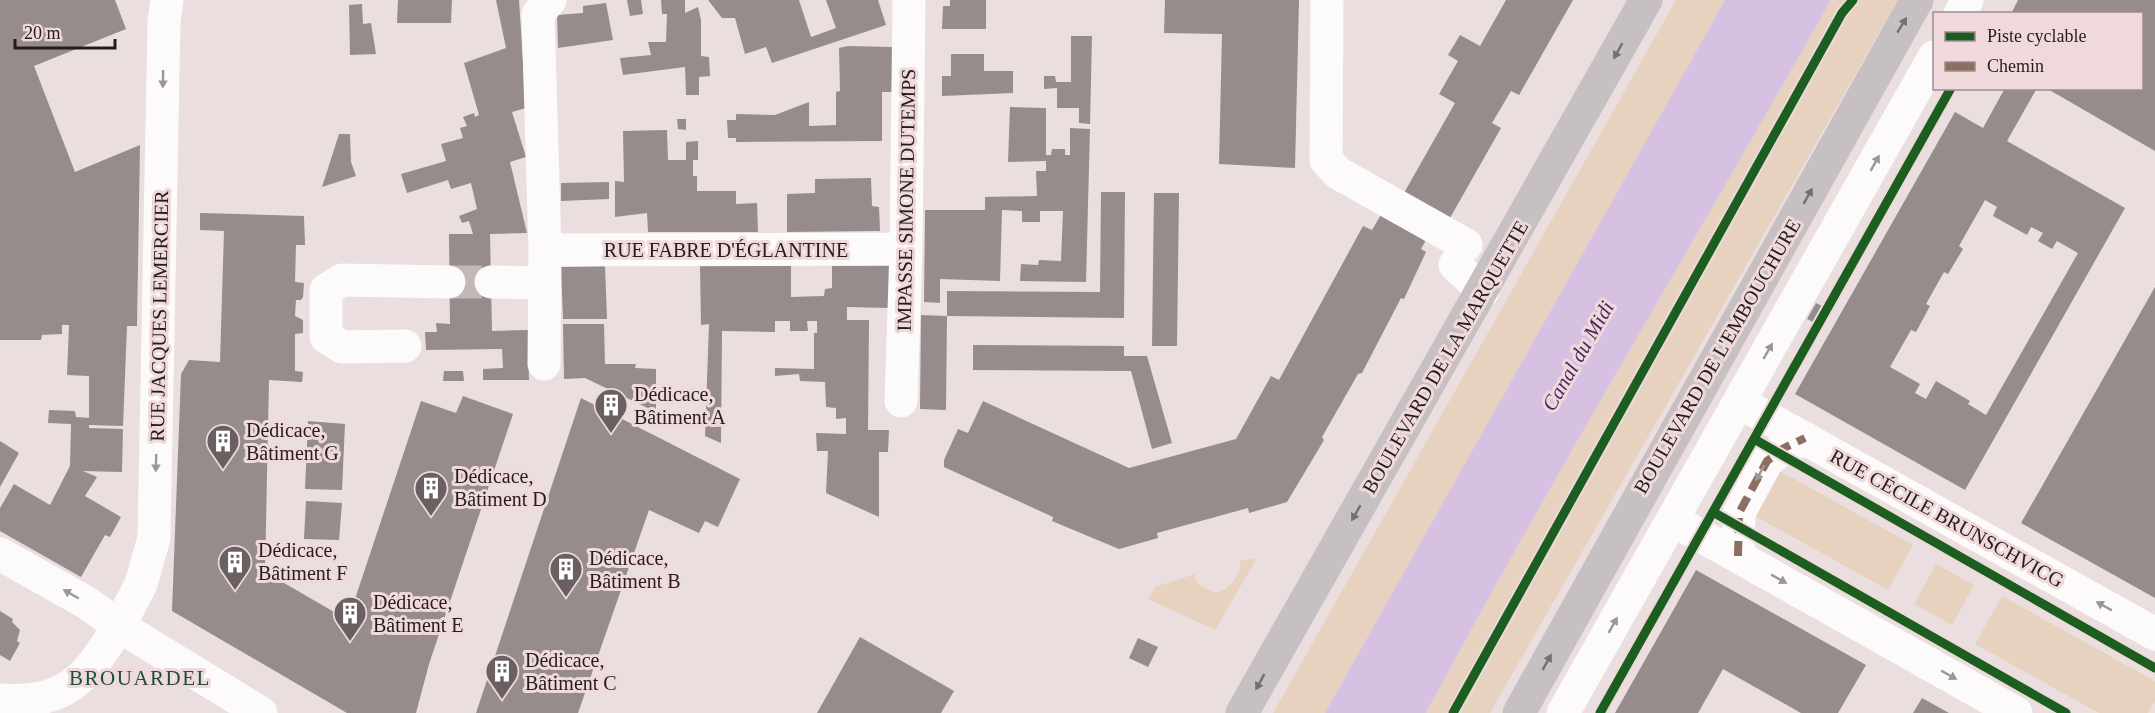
<svg xmlns="http://www.w3.org/2000/svg" width="2155" height="713" viewBox="0 0 2155 713" font-family="Georgia,serif">
  <style>
    .green { fill: #e6d2bf }
    .water { fill: #d7c1e3 }
    .building { fill: #958c8b; fill-rule: evenodd }
    .lines { fill: none; stroke-linecap: round; stroke-linejoin: round }
    .minor-tunnel { stroke: #c3b7b8; stroke-width: 33; stroke-dasharray: 33 16; stroke-linecap: butt }
    .minor { stroke: #fcfafa; stroke-width: 33 }
    .major { stroke: #c7c0c3; stroke-width: 33 }
    .quiet { stroke: #8d6e63; stroke-width: 8; stroke-dasharray: 15 8; stroke-linecap: butt }
    .cycleway-casing { stroke: #f0d9da; stroke-width: 13 }
    .cycleway { stroke: #1b5e20; stroke-width: 9 }
    .oneway { fill: #766e70 }
    .oneway2 { fill: #9b9697 }
    .labels { text-anchor: middle; stroke-width: 6; stroke-linejoin: round; paint-order: stroke }
    .street-label { font-size: 20px; fill: #241c1d; stroke: #f0d9da }
    .poi-label { font-size: 20px; fill: #241c1d; stroke: #f0d9da; text-anchor: start }
    .water-label { font-size: 21px; font-style: italic; fill: #492761; stroke: #f0d9da }
    .neighbourhood-label { font-size: 21px; letter-spacing: 1.5px; fill: #1c4f41; stroke: #f0d9da }
  </style>
  <rect width="100%" height="100%" fill="#ebdedf"/>
  <!-- green -->
  <path class="green" d="M1676 0H1725L1325 713H1273Z
    M1831 0H1898L1490 713H1426C1555 472 1697 238 1831 0Z
    M1780 471 1913 545 1888 590 1755 516Z
    M1257 558 1215 630 1148 599 1155 587 1195 574V579L1201 586 1217 593C1231 588 1241 576 1240 561Z
    M1936 564 1974 585 1952 625 1914 604Z
    M2002 596 2155 681V701L2148 713H2099L1975 644Z"/>
  <!-- water -->
  <path class="water" d="M1725 0H1831C1697 238 1555 472 1426 713H1325Z"/>
  <!-- building -->
  <path class="building" d="M0 0H115L126 29 34 66 75 172 140 145 137 326H127L123 426 89 425V428L123 429 122 472 83 471 97 477 85 496 121 517 110 537 105 535 81 577 0 531V508L14 484 50 505 70 466 71 424 48 423 49 410 75 411 76 417 89 418V376L67 375 69 325H62V334L42 335 41 340H0Z
    M398 0H452L451 23H397Z
    M496 0H519L526 108 512 112 526 157 510 162 527 233 490 234 492 331 528 330 529 380H483V369L503 368 502 349 426 350 425 332H437L436 323 450 324 449 234H473L469 221 462 223 459 216 477 209 471 183 451 189 448 180 407 193 401 174 446 161 441 144 463 138 460 128 467 126 463 117 474 113 475 117 479 115 464 63 506 48Z
    M627 0H641L643 14 630 16Z
    M661 0H685V13L698 7 701 20V56L709 57 710 76 699 77V95H686L685 67 623 75 620 58 651 55 648 42H666L667 14H662Z
    M708 0H799L811 37 836 28 826 0H878L886 25 772 63 766 47 745 54 735 18H722Z
    M950 0H986V29H942L943 6H950Z
    M1165 0H1299L1295 168 1219 164 1222 34 1164 33Z
    M1506 0H1573L1519 95 1511 91 1492 123 1501 128 1446 225 1400 200 1455 103 1439 94 1458 61 1448 55 1460 35 1480 46Z
    M2018 0H2155V151L2046 88H2142V14H2011Z
    M606 3 613 40 558 48 557 15 583 13V6Z
    M362 4 363 24 371 23 376 54 350 55 349 5Z
    M1071 36H1092L1090 124 1079 123V108H1057V88L1044 89V76H1055L1056 82H1071Z
    M848 46 892 47V92H882V141L736 142V138H728L727 120H736V114L775 115 809 102V126L836 125V92L840 91 839 48Z
    M951 54H984V71H1013V93L942 96V76H951Z
    M2005 88H2037L2007 141 2125 208 1965 490 1795 394 1955 112 1983 128ZM1985 200 1997 207 1993 216 2027 235 2031 227 2043 233 2038 241 2052 249 2057 241 2078 253 1986 415 1968 404 1970 401 1936 381 1926 399 1915 393 1920 384 1890 367 1911 330 1916 332 1930 306 1926 304 1944 272 1948 274 1963 249 1959 246Z
    M1010 107 1046 108V155H1051L1052 149H1065V155H1070V128L1090 129 1086 282 1020 281 1021 264 1038 265 1039 260 1061 261 1063 211H1040V222H1022V211L1002 210 1000 281 940 279V303L924 302 925 210H985V197L1037 196 1036 171H1046V161L1008 162Z
    M677 119H686V130L678 129Z
    M667 130 668 160H686V142L698 141V160H693V176H697V191H736V204L757 203 758 232H648L647 213 615 217V181L624 182 623 131Z
    M339 134H350L351 162 356 176 322 187Z
    M871 178 872 206 879 207 880 231 787 232V194L815 193V179Z
    M609 182V199L561 201V183Z
    M1101 192H1125L1124 318 947 316V291L1100 292Z
    M1154 193H1179L1177 346H1152Z
    M1386 206 1431 231 1421 249 1426 252 1404 299 1401 298 1362 373 1358 374 1322 437 1324 440 1287 502 1249 513 1248 508 1157 533 1158 538 1119 549 1052 521 1053 517 944 467V460L958 429 968 433 983 401 1129 468 1236 439 1271 376 1279 380 1363 226 1372 230Z
    M200 213 304 216 305 245H296L295 282 304 283 303 297 301 300H296L295 316 303 320V333L295 334V371L303 372 302 382 269 380 265 572 348 620 421 401 456 413 463 396 513 414 429 664 416 713H347L172 611 181 374 189 360 220 362 224 231 200 230Z
    M891 265 890 308 847 307V320H869L868 430H889L888 452H879V517L826 493 828 451H817L816 433 846 434V418L836 419V408L826 407 825 382 800 381 799 374 775 376V368L814 369V333H817V321H807L808 331H790V321H775V332L722 331 721 443 705 436 709 324 701 325 700 266H791V297L824 296 825 289 832 288V266Z
    M605 266 607 319H563L561 267Z
    M2155 287V598L2021 523Z
    M1816 303 1822 306 1813 322 1807 319Z
    M921 315 947 316 946 410 920 409Z
    M563 324H604L605 364H636L635 368 656 369V412L585 378 564 379Z
    M973 345 1124 346V356H1147L1172 443 1152 449 1131 371 973 370Z
    M444 371H463L464 381H443Z
    M581 398 740 479 718 527 705 521 699 533 649 510 578 713H476Z
    M308 421 345 424 342 490 305 489Z
    M0 441 19 453 0 487Z
    M306 501 342 503 339 540 304 539Z
    M1696 570 1866 665 1838 713H1801L1723 669 1698 713H1615Z
    M0 611 13 619 12 622 20 630 17 641 20 643 10 661 0 655Z
    M860 637 954 691 941 713H817Z
    M1138 638 1158 647 1148 667 1129 658Z
    M1922 698 1949 713H1913Z"/>
  <g class="lines">
    <!-- minor-tunnel -->
    <path class="minor-tunnel" d="M449 282H491"/>
    <!-- minor -->
    <path class="minor" d="M550 0 538 14 545 250 906 249
      M1327 0 1326 160 1338 173 1466 245
      M1960 14 1967 0
      M1455 265 1483 291
      M491 282 544 283
      M405 346 342 347 326 337V290L342 280 449 282
      M544 364 545 250
      M901 401 906 249 909 0
      M1739 402 2155 634
      M1673 520 2016 713
      M0 554 87 603 119 626 141 584 154 538 164 22 167 0
      M1738 556 1739 513 1767 461 1784 448 1805 438
      M0 700C68 704 85 679 119 626L261 713
      M1563 713 1934 57"/>
    <!-- major -->
    <path class="major" d="M1242 713 1646 0
      M1519 713 1917 0"/>
    <!-- quiet -->
    <path class="quiet" d="M1738 556 1739 513 1767 461 1784 448 1805 438"/>
    <defs>
      <path id="cycleway" d="M1754 439 2155 668
        M1713 512 2066 713
        M1453 713 1842 13 1853 0
        M1600 713 1951 88"/>
    </defs>
    <!-- cycleway casing -->
    <use href="#cycleway" class="cycleway-casing"/>
    <!-- cycleway -->
    <use href="#cycleway" class="cycleway"/>
  </g>
  <!-- one-way arrows -->
  <defs><path id="oneway-solid" d="M-6-.8H1V-3.2L6.5 0L1 3.2V.8H-6Z" transform="scale(1.5)"/></defs>
  <g class="oneway">
    <use href="#oneway-solid" transform="translate(1902 25) rotate(-59)"/>
    <use href="#oneway-solid" transform="translate(1618 51) rotate(119)"/>
    <use href="#oneway-solid" transform="translate(1808 196) rotate(-61)"/>
    <use href="#oneway-solid" transform="translate(1356 513) rotate(120)"/>
    <use href="#oneway-solid" transform="translate(1547 662) rotate(-61)"/>
    <use href="#oneway-solid" transform="translate(1260 682) rotate(119)"/>
  </g>
  <g class="oneway2">
    <use href="#oneway-solid" transform="translate(163 79) rotate(91)"/>
    <use href="#oneway-solid" transform="translate(1875 163) rotate(-61)"/>
    <use href="#oneway-solid" transform="translate(1768 351) rotate(-60)"/>
    <use href="#oneway-solid" transform="translate(156 463) rotate(91)"/>
    <use href="#oneway-solid" transform="translate(1760 473) rotate(119)"/>
    <use href="#oneway-solid" transform="translate(1779 579) rotate(29)"/>
    <use href="#oneway-solid" transform="translate(71 594) rotate(-150)"/>
    <use href="#oneway-solid" transform="translate(2104 606) rotate(-151)"/>
    <use href="#oneway-solid" transform="translate(1613 625) rotate(-61)"/>
    <use href="#oneway-solid" transform="translate(1949 675) rotate(29)"/>
  </g>
  <!-- icons -->
  <defs>
    <symbol id="building-pin" viewBox="-11 -11 22 30"><path d="M0 17L-7.5 6A9.5 9.5 0 1 1 7.5 6Z" fill="#6a6061" stroke="#f0d9da"/><path d="M-4-6H4V6H1V3H-1V6H-4ZM-2.5-4.3h1.7v1.8h-1.7ZM.8-4.3h1.7v1.8H.8ZM-2.5-1h1.7V.8h-1.7ZM.8-1h1.7V.8H.8Z" fill="#fff"/></symbol>
  </defs>
  <g fill-rule="evenodd">
    <use href="#building-pin" x="592" y="386" width="38" height="52"/>
    <use href="#building-pin" x="204" y="422" width="38" height="52"/>
    <use href="#building-pin" x="412" y="469" width="38" height="52"/>
    <use href="#building-pin" x="216" y="543" width="38" height="52"/>
    <use href="#building-pin" x="547" y="550" width="38" height="52"/>
    <use href="#building-pin" x="331" y="594" width="38" height="52"/>
    <use href="#building-pin" x="483" y="652" width="38" height="52"/>
  </g>
  <g class="labels">
    <!-- street labels -->
    <g class="street-label">
      <text transform="translate(906 200) rotate(-89)" y="7">IMPASSE SIMONE DUTEMPS</text>
      <text x="726" y="257">RUE FABRE D'ÉGLANTINE</text>
      <text transform="translate(159 316) rotate(-89)" y="7">RUE JACQUES LEMERCIER</text>
      <text transform="translate(1717 356) rotate(-60)" y="7">BOULEVARD DE L'EMBOUCHURE</text>
      <text transform="translate(1445 357) rotate(-60)" y="7">BOULEVARD DE LA MARQUETTE</text>
      <text transform="translate(1947 518) rotate(29)" y="7">RUE CÉCILE BRUNSCHVICG</text>
    </g>
    <!-- poi labels -->
    <g class="poi-label">
      <text x="634" y="401">Dédicace,<tspan x="634" dy="23">Bâtiment A</tspan></text>
      <text x="246" y="437">Dédicace,<tspan x="246" dy="23">Bâtiment G</tspan></text>
      <text x="454" y="483">Dédicace,<tspan x="454" dy="23">Bâtiment D</tspan></text>
      <text x="258" y="557">Dédicace,<tspan x="258" dy="23">Bâtiment F</tspan></text>
      <text x="589" y="565">Dédicace,<tspan x="589" dy="23">Bâtiment B</tspan></text>
      <text x="373" y="609">Dédicace,<tspan x="373" dy="23">Bâtiment E</tspan></text>
      <text x="525" y="667">Dédicace,<tspan x="525" dy="23">Bâtiment C</tspan></text>
    </g>
    <!-- water labels -->
    <g class="water-label">
      <text transform="translate(1578 356) rotate(-60)" y="7">Canal du Midi</text>
    </g>
    <!-- neighbourhood labels -->
    <g class="neighbourhood-label">
      <text x="140" y="685">BROUARDEL</text>
    </g>
  </g>
  <!-- legend -->
  <rect x="1933" y="12" width="210" height="78" fill="#f0d9da" stroke="#9e8d8e" stroke-width="1.5"/>
  <rect x="1945" y="32" width="30" height="9" fill="#1b5e20" stroke="#9e8d8e" stroke-width="1.5"/>
  <text x="1987" y="42" font-size="18" fill="#241c1d">Piste cyclable</text>
  <rect x="1945" y="62" width="30" height="9" fill="#8d6e63" stroke="#9e8d8e" stroke-width="1.5"/>
  <text x="1987" y="72" font-size="18" fill="#241c1d">Chemin</text>
  <!-- scale -->
  <path d="M15 39v9h100v-9" fill="none" stroke="#241c1d" stroke-width="3"/>
  <text x="24" y="39" font-size="18" fill="#241c1d" stroke="#f0d9da" stroke-width="4.5" paint-order="stroke">20 m</text>
</svg>
